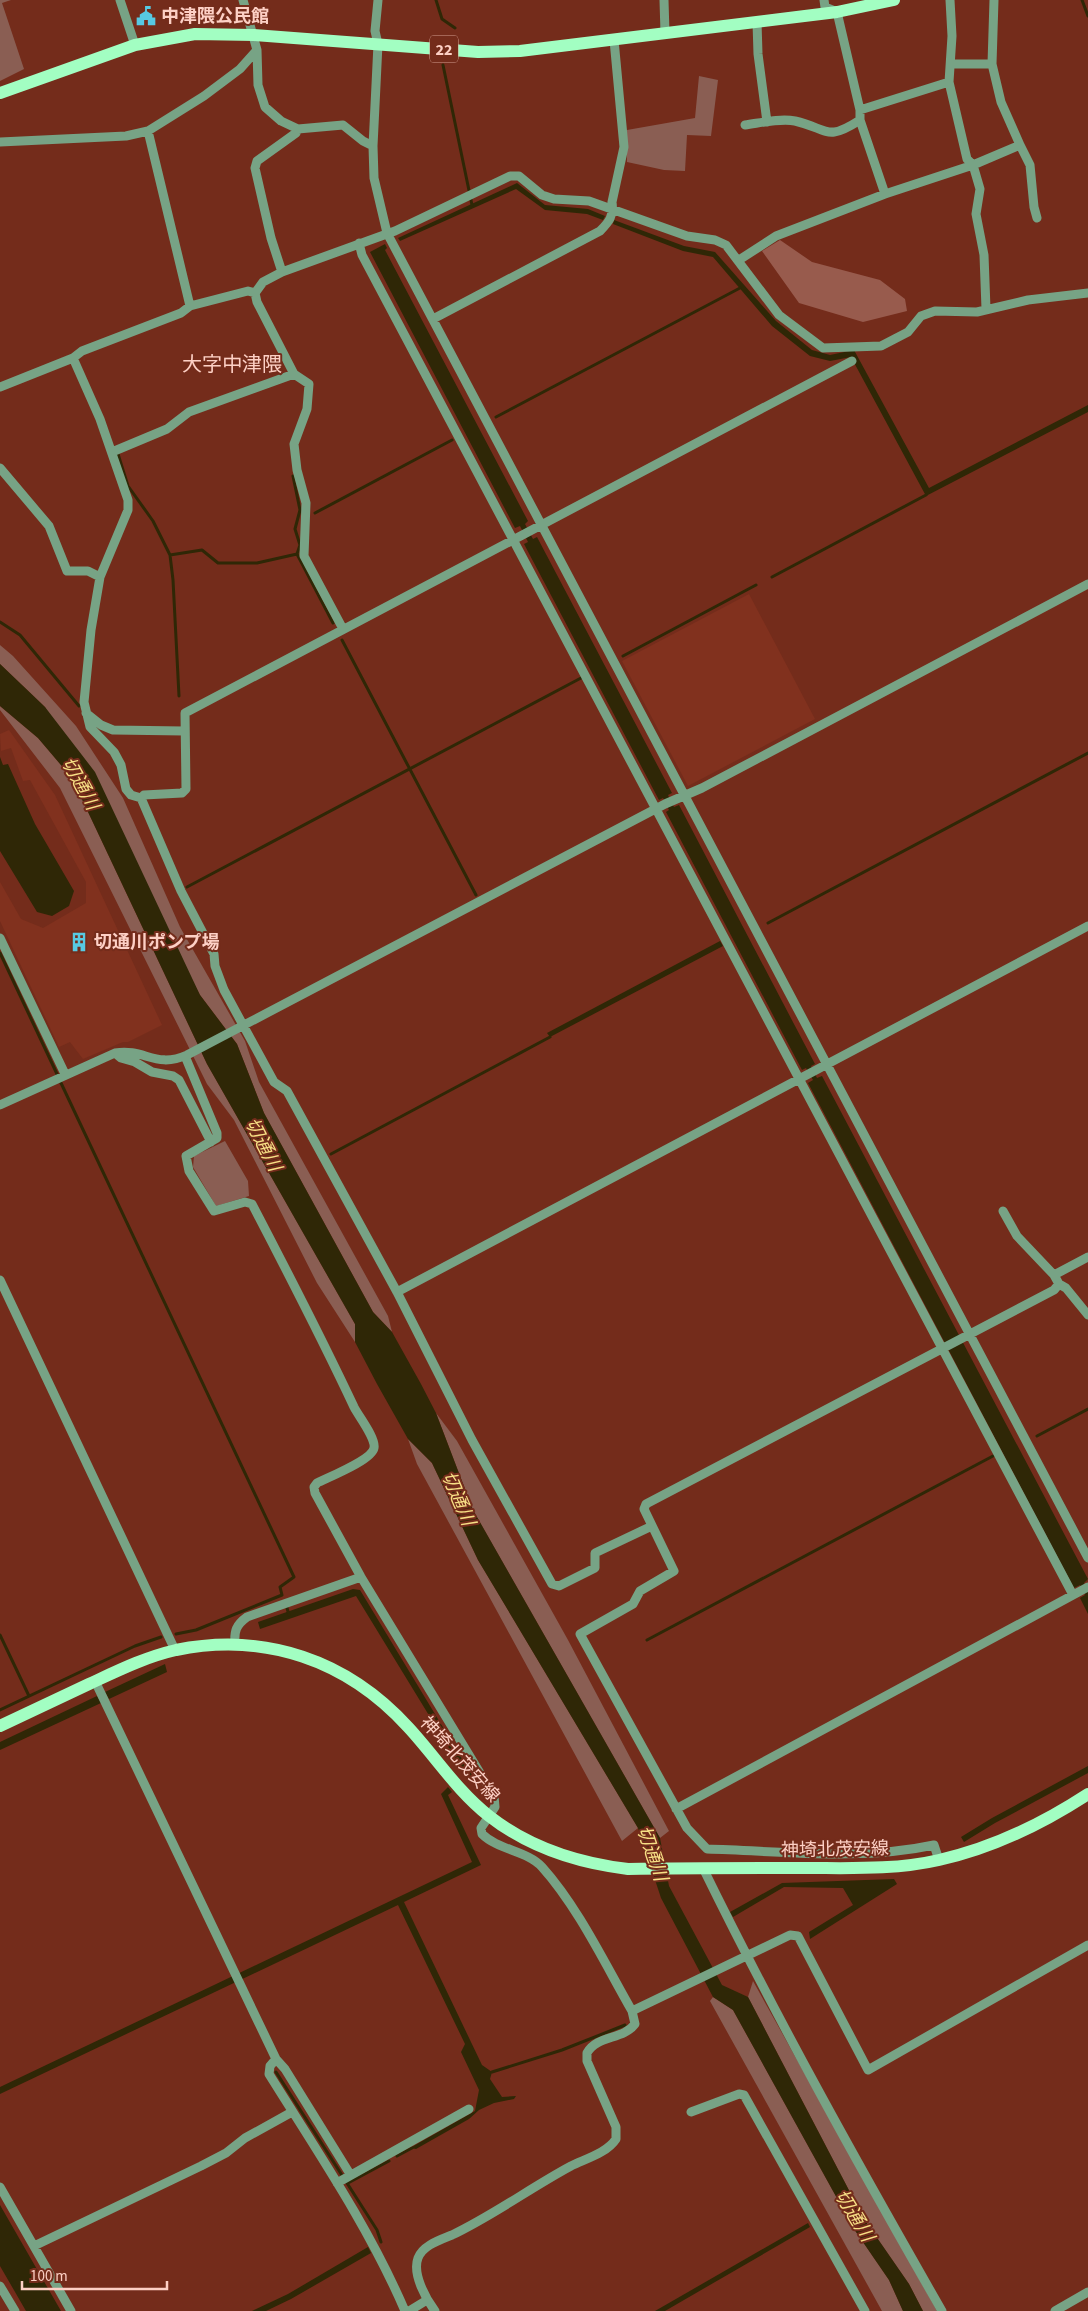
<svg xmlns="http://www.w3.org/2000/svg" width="1088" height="2311" viewBox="0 0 1088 2311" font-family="'Source Sans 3','Noto Sans JP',sans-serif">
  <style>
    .built { fill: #81311e }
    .green { fill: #8a5e53 }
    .forest { fill: #985b4d }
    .water { fill: #2f2706 }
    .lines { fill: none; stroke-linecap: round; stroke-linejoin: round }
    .stream { stroke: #2f2706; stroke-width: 3 }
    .minor { stroke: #77a385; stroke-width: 9 }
    .major { stroke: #a2fec2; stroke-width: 12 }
    .labels { text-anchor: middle; stroke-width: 4; stroke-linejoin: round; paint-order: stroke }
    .shield { fill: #742c1b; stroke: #d49f92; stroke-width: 1 }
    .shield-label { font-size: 16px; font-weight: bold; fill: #fdd0c5 }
    .poi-label { font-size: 18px; font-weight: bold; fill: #fdd0c5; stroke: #742c1b; text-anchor: start }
    .street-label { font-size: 18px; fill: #fdd0c5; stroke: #742c1b }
    .water-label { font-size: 19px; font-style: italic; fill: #f7df85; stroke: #742c1b }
    .quarter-label { font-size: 20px; fill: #fdd0c5; stroke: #742c1b }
  </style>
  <rect width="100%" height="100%" fill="#742c1b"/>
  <!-- built -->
  <path class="built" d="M749 594 815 719 688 786 622 661Z
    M9 730 55 795 162 1025 128 1042H123L83 1059 70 1042 59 1047 0 921V882L21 919 43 928 86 903V882L30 780 23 781 11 748 1 751 0 734Z"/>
  <!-- green -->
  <path class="green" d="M0 0H11L2 3 24 69 0 81Z
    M699 76 718 80 711 136 687 135 685 171 664 170 627 162V130L695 118Z
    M0 645 13 656 76 726 123 798 180 927 245 1041 259 1082 388 1316 392 1332 373 1312 264 1113 237 1044 200 995 45 707 0 664Z
    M0 706 38 738 72 778 207 1064 355 1324V1342L317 1283 234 1120 207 1084 60 788 0 710Z
    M225 1141 248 1181 249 1196 216 1206 193 1167 194 1156Z
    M436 1413 457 1441 568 1640 669 1831 660 1838 473 1510Z
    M408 1439 432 1463 478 1560 638 1828 622 1841 417 1464Z
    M753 1981 937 2311H923L909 2284 864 2219 748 1997Z
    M713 1997 733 2010 854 2229 889 2280 903 2311H882L710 2001Z"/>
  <!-- forest -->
  <path class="forest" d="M780 240 812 262 880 280 905 299 907 311 863 322 799 303 762 251Z"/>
  <!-- water -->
  <path class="water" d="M517 183 545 205 588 209 605 216 603 220 587 214 545 210 516 189 400 241 398 238Z
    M614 220 684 246 715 252 776 321 812 350 830 355 854 350 929 488 1088 405V412L926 496 851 357 830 361 810 356 772 326 713 257 683 251 613 224Z
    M385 244 387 248 385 250 528 521 525 524 533 539 537 537 672 793 668 795 674 807 679 805 815 1064 811 1066 817 1078 822 1076 1088 1579 1084 1583 1088 1592V1614L1080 1598 1085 1595 1080 1585 1074 1588 808 1083 813 1080 806 1068 802 1070 666 812 669 810 663 798 659 800 524 544 528 542 520 526 515 528 370 252Z
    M0 664 45 707 95 772 200 995 237 1044 264 1113 373 1312 392 1332 421 1384 436 1413 473 1510 660 1838 669 1886 722 1985 748 1997 864 2219 909 2284 923 2311H903L889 2280 854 2229 733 2010 713 1997 661 1898 638 1828 478 1560 432 1463 408 1439 377 1384 355 1342V1324L207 1064 72 778 38 738 0 706Z
    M0 757 3 765 8 764 35 824 74 891 69 906 52 916 37 912 0 851Z
    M720 941 723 946 550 1037 547 1033Z
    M353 1589 360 1590 473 1777 467 1779 462 1773 463 1771 356 1596 260 1629 258 1622Z
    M165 1664 167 1672 109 1699 105 1692Z
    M97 1696 101 1703 0 1750V1742Z
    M1088 1766V1773L995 1823 964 1842 961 1837 992 1818Z
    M448 1787 452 1792 448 1795 481 1865 404 1902 482 2065 492 2072 490 2079 502 2097 516 2096 514 2099 494 2103 479 2110 469 2119 416 2149 410 2148 475 2111 479 2090 461 2052 465 2044 398 1905 0 2094V2087L472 1862 441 1794Z
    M894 1879 897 1884 810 1939 809 1932 853 1905 843 1888 784 1887 733 1917 730 1912 782 1883Z
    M0 2205 61 2311H26L0 2266Z
    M808 2223 810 2227 665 2311H655Z
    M368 2247 371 2253 291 2299 266 2311H252L288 2294Z"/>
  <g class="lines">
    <!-- stream -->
    <path class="stream" d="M436 0 442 19 455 28
      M1082 0 1088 16
      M443 65 472 205
      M496 417 740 288
      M118 454 128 486 153 521 170 555 202 550 218 563H257L297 554 333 623
      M293 476 300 510 295 529 300 545 297 554
      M315 513 452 440
      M170 555 173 580 179 696
      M772 577 926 495
      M0 622 20 635 79 706
      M342 640 476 895
      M623 656 756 585
      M187 887 581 678
      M768 923 1088 753
      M0 953 57 1074
      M61 1083 294 1577 280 1587 282 1595 196 1630 176 1634
      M331 1154 550 1037
      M1037 1436 1088 1409
      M287 1608 289 1615
      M0 1635 29 1696
      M647 1640 993 1456
      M0 1710 135 1646 161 1637
      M276 2072 377 2230 381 2242
      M492 2072 562 2050 625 2025
      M397 2156 412 2148
      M348 2183 389 2161"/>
    <!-- minor -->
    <path class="minor" d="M120 0 135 45
      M243 0 257 50 258 85 265 107 281 121 298 129 343 125 363 141 373 146
      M378 0 375 31 378 44 373 146 374 178 387 233 1088 1558
      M664 0 665 33
      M824 0 825 7 837 12 860 110V120L885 194
      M950 0 952 36 949 82 967 159 973 165 980 189 976 214 984 255 986 309
      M757 22 758 54 767 122
      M951 64H992
      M860 110 949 82
      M745 125C760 123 780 118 795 121 829 129 826 142 860 120
      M148 131 190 306
      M0 142 126 136 148 131 204 96 240 69 257 50
      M1020 145 1030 165 1034 207 1037 218
      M359 243 362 255 1073 1595
      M739 260 776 236 885 194 973 165 1020 145 1001 102 992 64 994 0
      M282 272 271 238 255 168 257 161 296 133 298 129
      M433 319 600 231C609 222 614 216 612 202L624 147 614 40
      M73 358 100 419 128 500V510L100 577 91 630 84 702 90 727 114 752 121 765 126 789 131 795 141 798 144 795 182 793 186 789 185 713 852 361
      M0 387 73 358 82 351 181 313 190 306 248 291 255 293
      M112 452 167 429 189 412 294 374
      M0 468 49 526 67 571H88L100 577
      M343 629 304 556 306 503 297 470 294 444 307 409 309 384 294 374 257 302 255 293 263 282 282 272 395 231 510 176H519L542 195 554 199 589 201 687 236 715 240 726 245 779 315 823 348 881 346 908 332 921 316 935 311 977 312 1028 300 1088 293
      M86 713 101 725 113 730 184 731
      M141 798 181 891 214 954 215 966 224 990 274 1082 287 1091 397 1292 472 1440 552 1584 559 1586 595 1568V1553L652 1526
      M0 938 65 1074
      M115 1053 121 1058 135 1062 152 1072 173 1076 179 1080 211 1142
      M185 1056 217 1133V1138L186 1156 189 1171 214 1211 245 1202 252 1204C287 1271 322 1339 354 1407 359 1417 376 1438 374 1448 372 1460 329 1477 317 1483L314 1487 315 1493 361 1577 494 1796 495 1807 481 1828 482 1834C498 1850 528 1851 542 1867 578 1907 605 1964 632 2011L635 2024C623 2040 597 2035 587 2053V2061L616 2127V2139C607 2153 585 2159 571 2166 530 2188 494 2215 452 2235 440 2240 423 2245 418 2258 412 2274 426 2299 435 2311
      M0 1105 115 1053C145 1048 155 1069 187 1055L665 804 702 788 1088 584
      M1003 1211 1017 1236 1054 1275
      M0 1280 175 1650
      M1059 1284 1066 1288 1088 1315
      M397 1292 1088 926
      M235 1644C234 1631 236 1625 247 1617L361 1577
      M95 1681 276 2059 270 2066 269 2074C317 2151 369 2227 405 2311
      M676 1809 1088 1587
      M939 1860 934 1845C860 1861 782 1851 707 1849L687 1828 580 1634 633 1604 640 1591 674 1571 644 1509 646 1504 1054 1290 1059 1284 1054 1275 1088 1257
      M703 1868C777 2019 859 2166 942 2311
      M632 2011 790 1935 798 1936 868 2070 1088 1945
      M276 2059 285 2069 350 2174
      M691 2112 739 2094 744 2095 865 2311
      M337 2183 469 2109
      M0 2187 71 2311
      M34 2246 201 2166 226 2153 245 2138 292 2112
      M0 2286 15 2311
      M409 2311 427 2300
      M1055 2311 1088 2292"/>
    <!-- major -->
    <path class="major" d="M0 93 135 45 195 34 254 35 478 52 520 51 837 12 894 0
      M0 1726C30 1712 59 1698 89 1684 117 1671 145 1657 176 1650 265 1632 347 1660 408 1727 435 1756 457 1791 489 1816 530 1848 577 1863 628 1869 687 1868 747 1868 807 1868 850 1868 896 1870 939 1860 993 1848 1042 1824 1088 1794"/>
  </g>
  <!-- icons -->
  <defs>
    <symbol id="civic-bare" viewBox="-9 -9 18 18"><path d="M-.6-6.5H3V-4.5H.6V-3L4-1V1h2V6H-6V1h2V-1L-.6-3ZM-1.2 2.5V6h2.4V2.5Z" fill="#57c9e2" stroke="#742c1b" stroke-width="2.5" paint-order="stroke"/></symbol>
    <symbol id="building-bare" viewBox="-9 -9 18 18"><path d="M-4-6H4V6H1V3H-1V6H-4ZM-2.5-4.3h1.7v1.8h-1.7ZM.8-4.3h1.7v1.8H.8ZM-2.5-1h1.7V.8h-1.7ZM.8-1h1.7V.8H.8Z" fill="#57c9e2" stroke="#742c1b" stroke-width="2.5" paint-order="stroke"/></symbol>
  </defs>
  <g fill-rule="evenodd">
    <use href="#civic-bare" x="132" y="2" width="28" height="28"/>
    <use href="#building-bare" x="65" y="928" width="28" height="28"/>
  </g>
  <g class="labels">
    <!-- shield labels -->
    <rect class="shield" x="430" y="35.5" width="28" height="27" rx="4"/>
    <g class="shield-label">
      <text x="444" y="55">22</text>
    </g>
    <!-- poi labels -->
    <g class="poi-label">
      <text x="161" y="22">中津隈公民館</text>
      <text x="94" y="948">切通川ポンプ場</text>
    </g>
    <!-- street labels -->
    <g class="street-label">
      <text transform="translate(460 1759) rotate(48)" y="6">神埼北茂安線</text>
      <text transform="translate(835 1849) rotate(-1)" y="6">神埼北茂安線</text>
    </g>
    <!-- water labels -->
    <g class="water-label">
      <text transform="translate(81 783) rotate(61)" y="7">切通川</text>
      <text transform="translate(264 1144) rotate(63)" y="7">切通川</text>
      <text transform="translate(459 1498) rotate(67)" y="7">切通川</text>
      <text transform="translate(653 1853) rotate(71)" y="7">切通川</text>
      <text transform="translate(855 2215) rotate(59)" y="7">切通川</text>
    </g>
    <!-- quarter labels -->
    <g class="quarter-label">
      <text x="232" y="371">大字中津隈</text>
    </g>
  </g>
  <!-- scale -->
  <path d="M22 2281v8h145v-8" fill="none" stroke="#fdd0c5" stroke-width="2.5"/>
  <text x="30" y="2281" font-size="15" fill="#fdd0c5" stroke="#742c1b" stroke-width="4" paint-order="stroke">100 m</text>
</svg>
